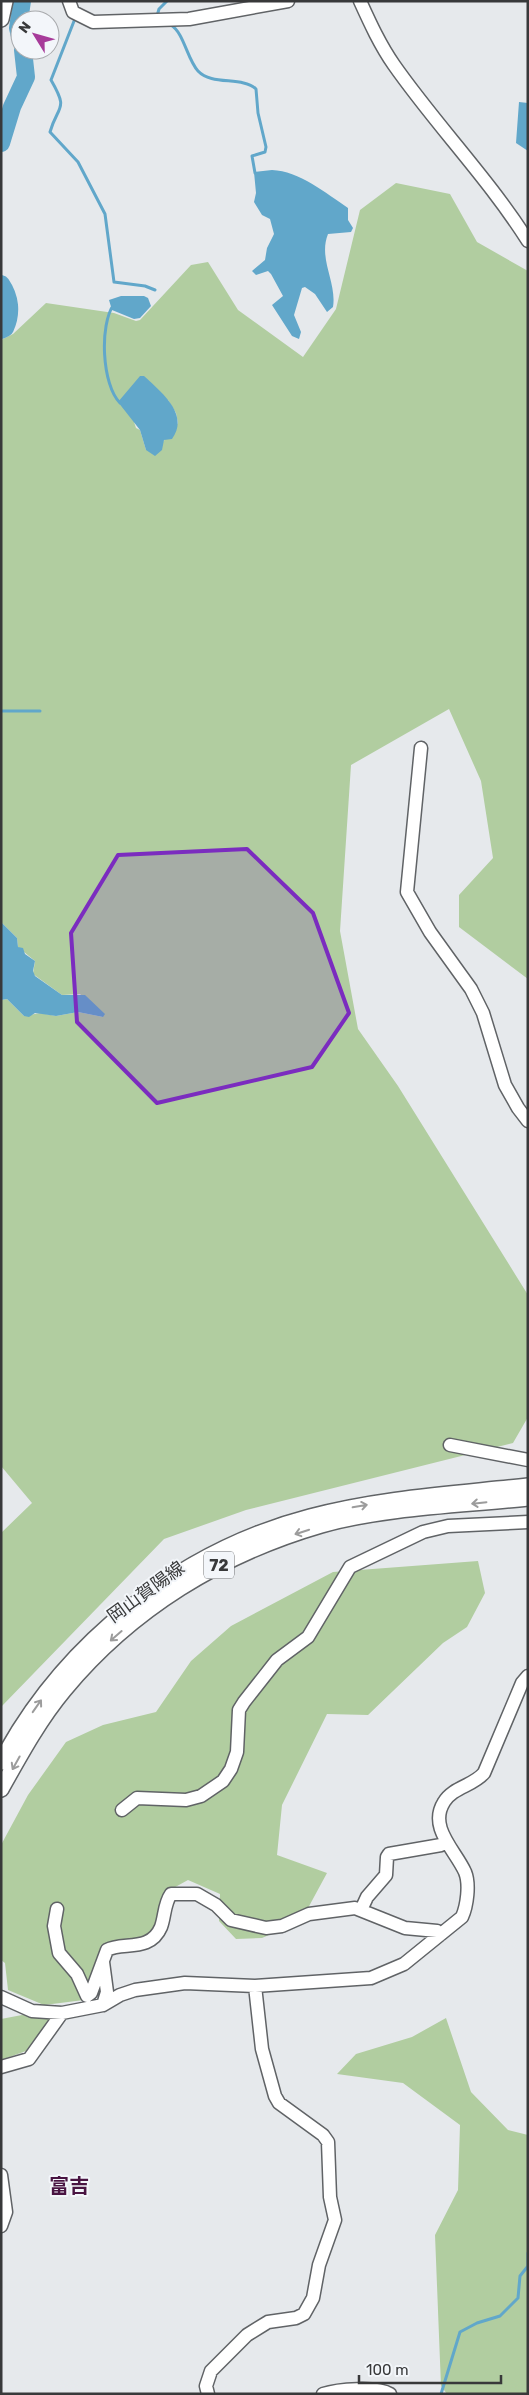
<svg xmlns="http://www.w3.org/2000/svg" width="529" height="2395" viewBox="0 0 529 2395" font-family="Rubik,'Noto Sans JP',sans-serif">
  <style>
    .green { fill: #b1cda0; fill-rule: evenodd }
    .water { fill: #61a7ca }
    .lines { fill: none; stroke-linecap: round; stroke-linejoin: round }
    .stream { stroke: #61a7ca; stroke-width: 3 }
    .river { stroke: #61a7ca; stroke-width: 18 }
    .minor-casing { stroke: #606366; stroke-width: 15 }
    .major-casing { stroke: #606366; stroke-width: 18 }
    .minor { stroke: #fff; stroke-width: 12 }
    .major { stroke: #fff; stroke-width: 15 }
    .oneway { stroke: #9c9c9c }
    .marked { fill: #7b2cbf; fill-opacity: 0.2; stroke: #7b2cbf; stroke-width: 4; stroke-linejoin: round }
    .labels { text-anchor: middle; stroke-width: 4; stroke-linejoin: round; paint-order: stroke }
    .shield { fill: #f3f6fa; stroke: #707274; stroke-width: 1 }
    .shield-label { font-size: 16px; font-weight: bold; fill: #38393a }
    .street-label { font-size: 18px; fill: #38393a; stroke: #f3f6fa }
    .quarter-label { font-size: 20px; font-weight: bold; fill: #491442; stroke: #f3f6fa }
  </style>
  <rect width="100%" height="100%" fill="#e6e9ec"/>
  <!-- green -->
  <path class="green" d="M396 183 450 194 477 242 528 271V979L459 927V895L493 858 481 781 449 709 351 765 340 931 358 1029 398 1086 528 1295V1417L513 1443 246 1510 164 1539 1 1707V1533L32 1503 1 1466V1000L7 999 24 1016 40 1013 56 1016 78 1012 103 1017 80 994 62 995 33 974 35 961 18 947 17 938 1 922V340L13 334 46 303 114 313 136 321 140 320 191 265 208 262 238 310 303 357 336 309 360 210ZM168 400 176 413 178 423 162 443 146 450 140 430 136 428 134 422Z
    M478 1561 485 1593 467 1627 443 1643 368 1715 327 1714 282 1805 277 1855 327 1873 301 1921 262 1938 236 1939 219 1921 220 1894 188 1880 168 1891C160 1938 155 1936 112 1950L92 1999 44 2005 8 1990 5 1963 1 1960V1845L28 1795 66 1742 103 1725 156 1712 191 1661 231 1626 333 1572Z
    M22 2015 55 2017 40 2032 26 2051 1 2060V2019Z
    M446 2018 471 2092 508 2130 528 2135V2394H447L441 2386 435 2235 458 2190 460 2125 403 2083 337 2074 356 2054 412 2037Z"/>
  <!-- water -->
  <path class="water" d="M519 102 528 103V151L516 143Z
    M272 170C299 171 326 193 348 208V220L353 228 351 232 328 234C318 259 337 282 333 307L327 312 315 294 305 287 302 288 294 315 301 332 299 339 292 336 272 305 283 296 271 274 268 271 256 275 252 271 265 260 267 248 274 234 270 219 262 215 254 202 256 193 254 172Z
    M121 296H144L148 298 151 306 140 318 134 319 112 310 109 300Z
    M140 376H144C161 392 190 414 172 439L164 440 162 450 155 456 146 450 140 430 118 402Z
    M1 922 17 938 18 947 23 948 25 954 35 961 33 971 35 976 62 995H85L105 1014 103 1017 78 1012 56 1016 35 1013 29 1017 24 1016 7 999 1 1000Z"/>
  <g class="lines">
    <!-- stream -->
    <path class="stream" d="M11 3 21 7
      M76 16 51 80C69 111 58 104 50 132L78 162 105 214 114 282 145 286 155 290
      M157 16 159 9 167 1
      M171 25C184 33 187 59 198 71 212 86 242 76 256 89L258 113 266 147 265 152 252 156 255 173
      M114 304C99 325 102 385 120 403
      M1 711H40
      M441 2394 460 2332 477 2323 500 2316 518 2298 520 2276 528 2266V2253"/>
    <!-- river -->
    <path class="river" d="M20 36 18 28 22 1
      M1 143 12 107 26 77 23 50
      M1 284C10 297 12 313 5 328L1 330"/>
    <defs>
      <path id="minor" d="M69 1 73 12 93 22 189 19 288 1
        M360 1C370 23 380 45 394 65 436 125 488 178 528 241
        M421 748 407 892 430 932 471 989 483 1013 505 1085 518 1108 528 1121
        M450 1445 528 1460
        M122 1810 137 1798 186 1800 201 1796 223 1781 231 1769 237 1752 239 1710 244 1702 277 1660 308 1637 350 1567 423 1532 448 1526 528 1522
        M57 1909 54 1926 59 1953 77 1974 87 1996 91 1993 107 1950C122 1941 150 1953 161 1927 165 1916 164 1904 171 1894H197L216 1905 231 1920 266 1928 282 1926 309 1914 355 1908 405 1928 437 1931 441 1934
        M361 1910 367 1897 386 1875 387 1857 389 1854 441 1845 447 1842
        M1 1997 32 2011 62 2013 103 2005 120 1995 135 1990 185 1983 255 1986 371 1978 404 1964 462 1917C467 1906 470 1884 465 1872 455 1850 428 1827 444 1802 453 1787 473 1786 484 1773L522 1683 528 1676
        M103 2005 107 1992 103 1962
        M1 2067 29 2059 62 2013
        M1 2175 6 2212 1 2226
        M208 2394 206 2386 211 2371 247 2335 268 2322 296 2318 304 2314 313 2298 319 2265 335 2220 330 2197 328 2142 323 2135 279 2103 275 2096 262 2049 255 1986
        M323 2394C338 2389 377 2386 390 2394"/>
      <path id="major" d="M1 19 5 1
        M1 1762C64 1643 180 1551 310 1517 381 1498 455 1494 528 1486
        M1 1789C20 1755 39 1720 64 1690 131 1609 221 1554 321 1525 385 1507 462 1505 528 1498"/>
    </defs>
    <!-- minor casing -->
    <use href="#minor" class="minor-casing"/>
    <!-- major casing -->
    <use href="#major" class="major-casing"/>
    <!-- minor -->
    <use href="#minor" class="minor"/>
    <!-- major -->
    <use href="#major" class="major"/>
  </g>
  <!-- one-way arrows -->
  <defs><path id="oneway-shaft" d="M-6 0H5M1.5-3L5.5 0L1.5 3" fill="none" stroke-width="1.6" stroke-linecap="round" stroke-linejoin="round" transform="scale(1.25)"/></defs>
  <g class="oneway">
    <use href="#oneway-shaft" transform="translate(479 1503) rotate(174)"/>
    <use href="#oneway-shaft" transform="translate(360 1506) rotate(-10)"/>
    <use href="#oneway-shaft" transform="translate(302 1532) rotate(162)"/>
    <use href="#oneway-shaft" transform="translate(116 1636) rotate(139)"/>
    <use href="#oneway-shaft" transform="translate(37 1706) rotate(-55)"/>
    <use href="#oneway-shaft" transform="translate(16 1763) rotate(119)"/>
  </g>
  <!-- marked area -->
  <path class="marked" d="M247 849 313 913 349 1013 312 1067 157 1103 77 1022 71 933 118 855Z"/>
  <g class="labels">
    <!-- shield labels -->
    <rect class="shield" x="204" y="1551.5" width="30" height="27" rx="4"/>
    <g class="shield-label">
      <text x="219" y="1571">72</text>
    </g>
    <!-- street labels -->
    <g class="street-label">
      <text transform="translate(146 1592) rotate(-36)" y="6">岡山賀陽線</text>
    </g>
    <!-- quarter labels -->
    <g class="quarter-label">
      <text x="69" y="2193">富吉</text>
    </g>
  </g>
  <!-- border -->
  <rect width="529" height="2395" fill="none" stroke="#38393a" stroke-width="5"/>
  <!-- north arrow -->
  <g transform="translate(35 35) rotate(307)"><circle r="24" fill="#f3f6fa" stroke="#a8aaad"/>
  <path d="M0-4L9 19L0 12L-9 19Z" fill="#a73b9a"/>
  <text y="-8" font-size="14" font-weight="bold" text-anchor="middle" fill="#38393a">N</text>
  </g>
  <!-- scale -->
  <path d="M359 2375v8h142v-8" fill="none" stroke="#38393a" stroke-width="2.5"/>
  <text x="366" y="2375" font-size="15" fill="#38393a" stroke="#f3f6fa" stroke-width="4" paint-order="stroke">100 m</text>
</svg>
